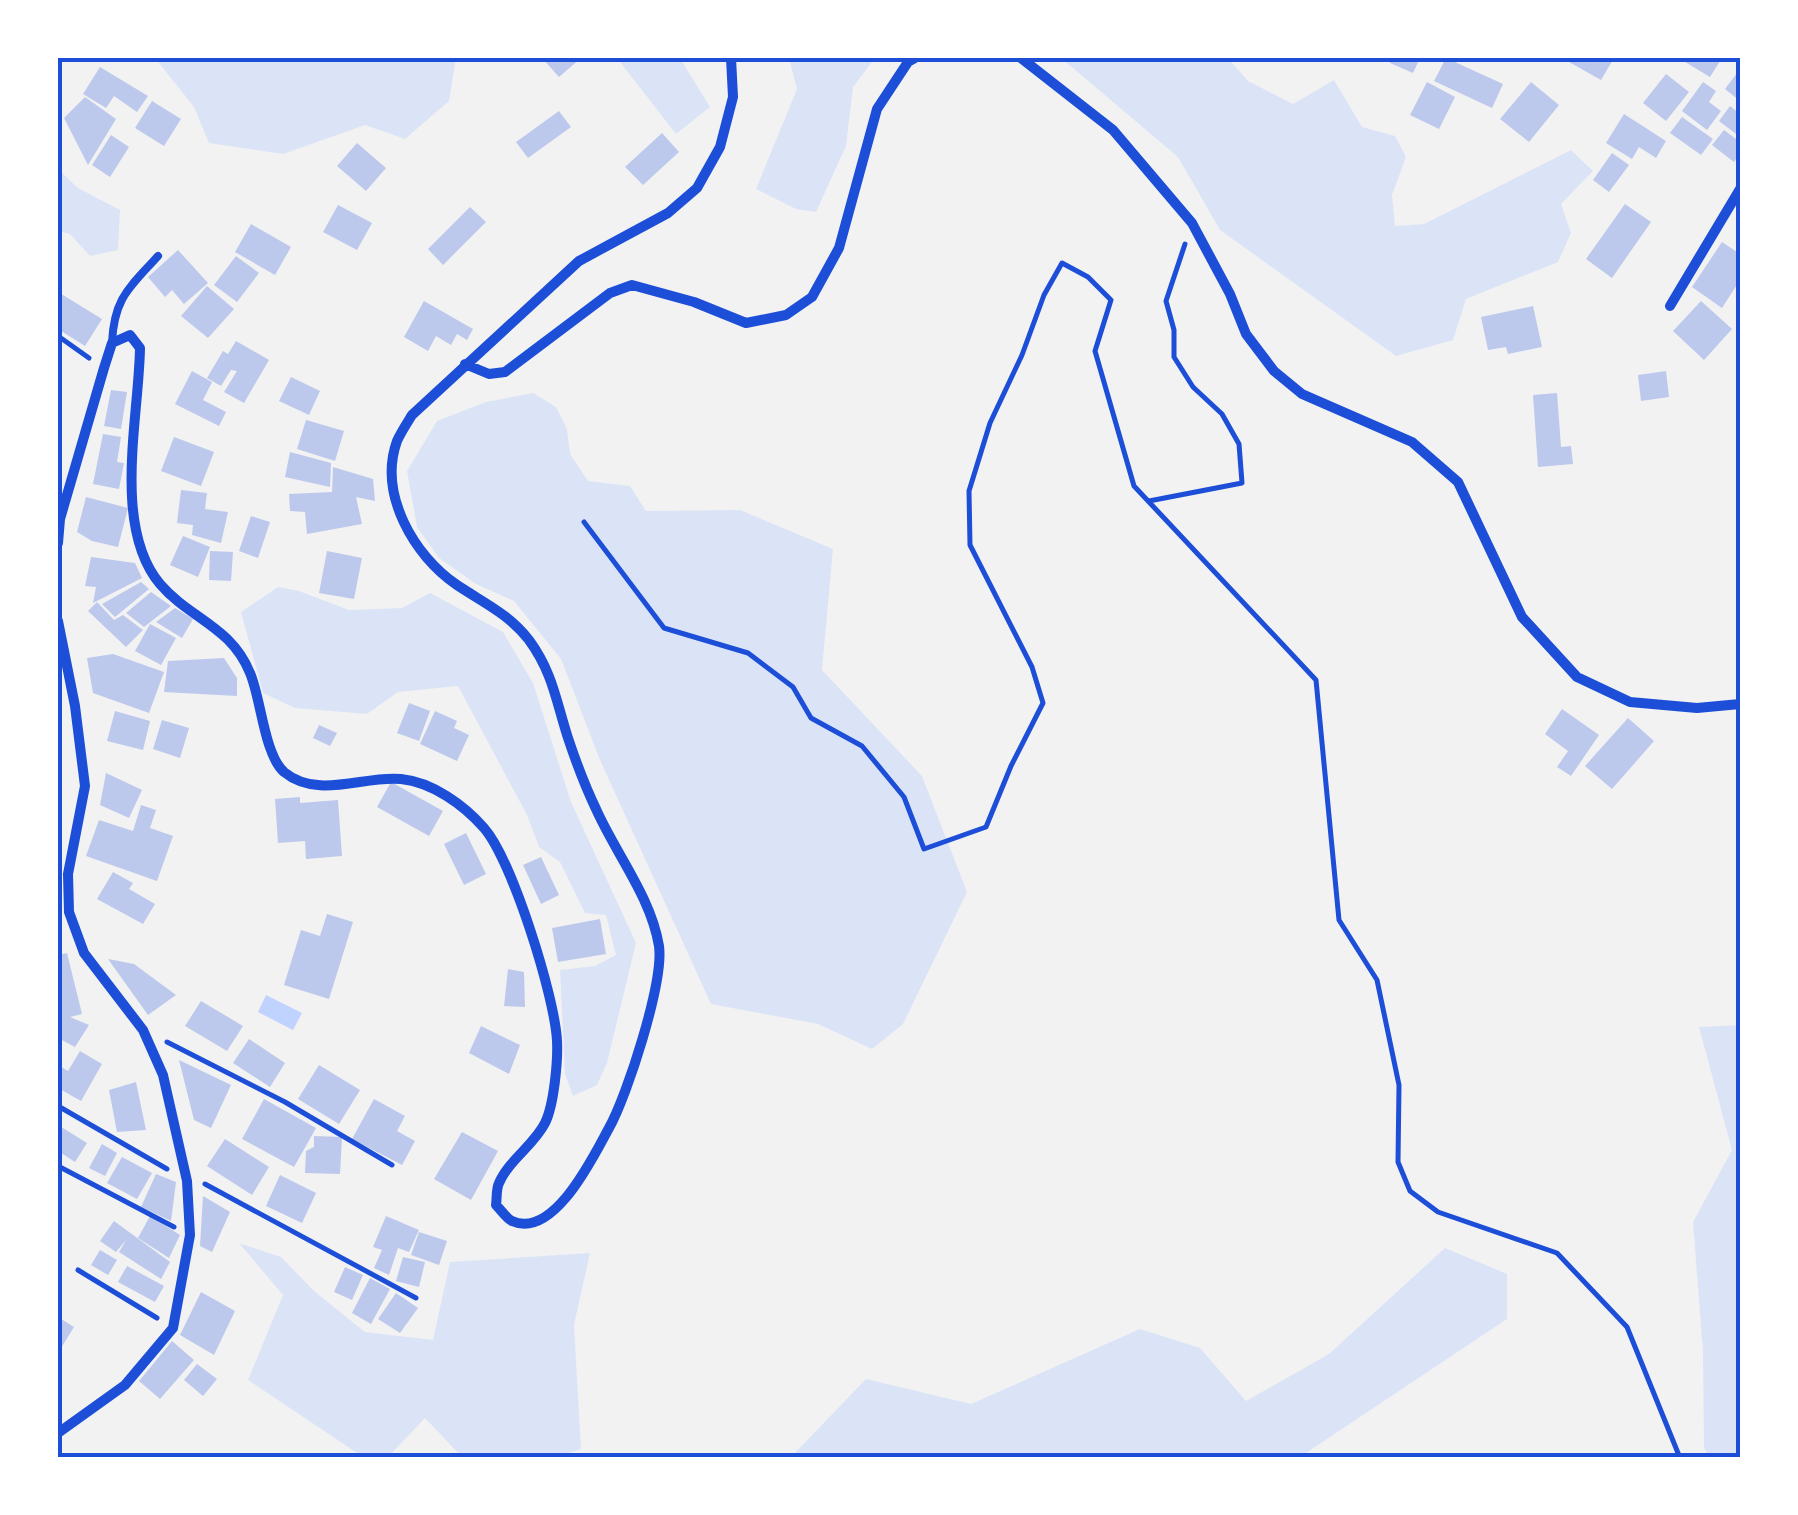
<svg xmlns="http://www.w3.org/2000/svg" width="1798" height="1515" viewBox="0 0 1798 1515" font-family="Raleway,sans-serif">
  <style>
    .green { fill: #dbe4f7 }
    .water { fill: #bfd3fe }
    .building { fill: #bdc9ec }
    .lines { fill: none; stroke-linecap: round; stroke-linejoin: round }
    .path { stroke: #1d4ed8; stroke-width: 5 }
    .service { stroke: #1d4ed8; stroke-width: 8 }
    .minor { stroke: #1d4ed8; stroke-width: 10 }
    .neatline { fill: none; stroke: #1d4ed8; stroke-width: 4 }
  </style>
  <rect width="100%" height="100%" fill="#f2f2f2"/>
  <!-- green -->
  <path class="green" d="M155 58H456L449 101 405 139 365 125 283 154 209 143 194 107Z
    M617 58H680L710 107 676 134Z
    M789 58H875L853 87 846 146 816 212 796 209 756 189 797 89Z
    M1061 58H1228L1248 81 1293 104 1334 80 1362 127 1395 136 1406 157 1392 195 1395 226 1424 224 1571 150 1593 171 1561 204 1571 233 1558 262 1466 299 1453 340 1396 356 1220 230 1178 157Z
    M58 169 78 188 120 210 118 250 90 256 70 234 58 231Z
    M533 393 556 407 567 429 570 454 588 481 630 486 646 511 740 510 833 549 822 670 922 776 967 892 903 1024 872 1049 818 1024 711 1004 600 760 561 659 514 601 476 584 439 558 417 527 407 471 437 421 486 402Z
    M278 587 299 591 349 610 402 608 430 593 503 632 533 683 571 802 636 943 607 1063 597 1085 573 1096 565 1074 560 970 595 966 616 955 606 915 585 913 560 862 539 847 527 815 458 686 398 692 367 714 295 708 263 693 241 612Z
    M1740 1025V1457H1710L1704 1448 1703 1352 1693 1222 1732 1150 1699 1027Z
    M239 1243 281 1257 314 1291 365 1332 433 1340 450 1262 590 1253 574 1325 581 1449 556 1457H462L425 1418 388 1457H363L248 1380 283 1295Z
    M1445 1248 1507 1274V1319L1300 1457H791L866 1379 971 1404 1140 1329 1200 1348 1246 1401 1329 1354Z"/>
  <!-- water -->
  <path class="water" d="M266 995 302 1013 293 1030 258 1012Z"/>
  <!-- building -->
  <path class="building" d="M542 58H581L559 77Z
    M1392 58H1420L1413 73 1390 63Z
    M1446 58 1503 84 1492 108 1434 81Z
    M1562 58H1614L1601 80Z
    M1688 58H1722L1710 77 1685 62Z
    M100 67 148 96 137 112 114 96 106 108 83 94Z
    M1740 69V101L1725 89Z
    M1666 74 1689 92 1666 121 1643 103Z
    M1427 82 1455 97 1439 129 1410 115Z
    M1531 82 1559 105 1529 142 1500 119Z
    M1703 82 1716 91 1709 102 1721 111 1707 130 1682 111Z
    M85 97 116 119 88 165 64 118Z
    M152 101 181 119 164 146 135 128Z
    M1730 106 1740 114V137L1719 121Z
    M559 111 571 127 528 158 516 142Z
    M1624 114 1666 141 1656 158 1639 147 1632 159 1606 143Z
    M1682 117 1713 139 1701 155 1670 133Z
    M1724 130 1740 142V153L1734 162 1712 145Z
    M662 133 679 152 643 185 625 167Z
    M111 135 129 147 110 177 92 165Z
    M357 143 386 168 366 191 337 166Z
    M1612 153 1629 165 1609 192 1593 180Z
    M1625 204 1651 222 1612 278 1586 259Z
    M338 205 372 223 357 250 323 232Z
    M470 207 486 222 443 265 428 249Z
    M251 224 291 247 275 275 235 252Z
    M1722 242 1740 254V280L1722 308 1692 287Z
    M178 250 208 283 184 304 172 290 165 297 148 277Z
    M236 256 259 273 237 302 214 285Z
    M207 286 234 309 208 338 181 316Z
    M58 292 102 319 85 346 58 329Z
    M424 301 473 329 467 340 457 334 451 345 436 336 428 351 404 337Z
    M1701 301 1732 329 1704 360 1673 331Z
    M1533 306 1542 347 1508 354 1506 347 1488 350 1481 317Z
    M236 341 269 360 244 403 224 392 237 371 231 370 221 386 207 378 223 351 228 354Z
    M192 371 212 382 203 400 226 412 219 426 175 404Z
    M1666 371 1669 397 1641 401 1638 375Z
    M291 377 320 391 309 415 279 401Z
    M111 390 127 392 121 429 104 426Z
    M1557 393 1561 447 1571 446 1573 464 1538 467 1533 395Z
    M306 420 344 431 335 461 297 449Z
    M103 434 121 437 117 462 124 463 119 489 93 484Z
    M174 437 214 452 201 486 161 471Z
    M290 452 331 463 330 487 285 477Z
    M333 467 373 479 375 501 356 497 362 524 307 534 305 512 290 511 289 494 332 492Z
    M181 490 207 493 205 509 228 512 221 543 192 535 193 525 177 523Z
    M86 497 128 508 118 547 92 541 77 532Z
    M251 516 270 522 258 558 239 551Z
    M183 536 210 547 198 577 170 565Z
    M210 551 233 552 231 581 209 580Z
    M327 551 362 558 354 599 319 593Z
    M91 557 135 563 142 578 93 603 96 587 85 586Z
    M141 582 149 589 115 617 102 604Z
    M151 592 171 606 144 627 126 613Z
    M97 602 114 620 123 615 143 630 126 647 88 611Z
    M175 608 193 619 182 638 156 622Z
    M150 624 176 638 161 665 135 651Z
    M113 654 164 672 149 713 93 693 87 658Z
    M224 658 237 678V696L164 692 168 661Z
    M409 703 430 711 419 741 397 733Z
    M1562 709 1599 735 1571 776 1557 767 1568 751 1545 734Z
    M115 711 150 721 143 750 107 741Z
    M435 711 457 721 454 728 469 735 457 761 420 744Z
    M1628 718 1654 741 1612 789 1585 766Z
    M162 720 189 728 180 758 153 749Z
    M319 725 337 733 330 746 313 738Z
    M106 773 142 790 129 818 100 805Z
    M391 782 443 811 429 836 377 807Z
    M300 797V803L338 800 342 856 306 859 305 841 278 843 275 799Z
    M141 805 156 810 150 828 173 836 157 881 86 856 99 820 133 831Z
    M466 833 486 874 464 885 444 844Z
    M541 857 559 895 541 904 523 865Z
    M113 872 133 883 129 889 155 904 143 924 97 899Z
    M327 914 353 922 329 999 284 985 301 930 320 936Z
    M600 919 606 954 558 962 552 928Z
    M67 953 82 1014 70 1017 89 1025 75 1047 58 1038V955Z
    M108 959 134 964 176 995 148 1015Z
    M508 969 524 972 525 1007 504 1006Z
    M201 1001 243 1026 227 1051 185 1026Z
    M481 1026 520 1045 509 1074 469 1053Z
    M249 1039 285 1063 270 1087 233 1063Z
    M80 1051 102 1064 81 1101 58 1088V1065L68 1071Z
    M179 1060 231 1085 211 1128 194 1120Z
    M319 1065 360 1090 339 1124 298 1099Z
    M136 1082 146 1130 117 1132 109 1090Z
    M264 1099 316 1128 294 1167 242 1139Z
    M374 1099 405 1116 397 1131 415 1141 402 1165 352 1139Z
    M58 1125 87 1143 75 1162 58 1151Z
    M462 1132 498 1151 471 1200 434 1179Z
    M314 1136 342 1137 340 1174 305 1173 306 1151 314 1147Z
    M225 1139 269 1167 252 1195 207 1166Z
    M102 1144 117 1153 105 1176 89 1168Z
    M122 1157 152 1173 137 1199 107 1183Z
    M156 1174 176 1182 171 1221 141 1207Z
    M280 1175 316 1193 302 1223 266 1206Z
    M203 1196 230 1212 212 1252 200 1246Z
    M150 1216 180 1235 169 1258 138 1238Z
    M386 1216 419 1230 409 1252 398 1248 389 1275 374 1268 382 1250 373 1247Z
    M114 1221 170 1262 161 1279 119 1252 126 1240 116 1252 100 1241Z
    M419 1232 447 1241 439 1265 411 1255Z
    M100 1250 117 1260 108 1275 91 1265Z
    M403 1257 425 1262 419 1287 396 1281Z
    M127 1266 164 1286 155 1302 118 1282Z
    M345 1267 363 1275 352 1300 334 1292Z
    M370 1278 390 1289 371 1324 352 1313Z
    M201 1292 235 1311 214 1355 180 1335Z
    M396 1293 418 1308 400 1333 378 1319Z
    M58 1317 74 1327 58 1353Z
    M172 1341 194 1360 160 1399 139 1381Z
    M197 1364 217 1379 203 1396 184 1380Z"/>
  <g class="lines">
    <!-- path -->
    <path class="path" d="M58 336 89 358
      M1149 501 1242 483 1239 444 1222 414 1193 387 1174 357V330L1166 301 1185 244
      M584 522 664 628 748 653 793 687 811 718 862 746 904 797 924 849 986 827 1011 766 1043 703 1032 667 970 545 969 491 990 423 1022 355 1044 295 1062 263 1088 277 1111 300 1095 351 1134 486 1316 680 1339 920 1377 980 1399 1085 1398 1162 1410 1191 1438 1212 1557 1253 1627 1327 1680 1458
      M167 1042 285 1102 392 1165
      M58 1106 167 1169
      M58 1166 174 1227
      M205 1184 416 1298
      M78 1270 157 1318"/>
    <!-- service -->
    <path class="service" d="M112 343C114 298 129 288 158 256"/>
    <!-- minor -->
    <path class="minor" d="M1021 58 1113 130 1192 223 1230 294 1246 334 1274 371 1302 394 1412 442 1458 482 1522 617 1577 677 1630 702 1697 708 1740 704
      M1670 306 1740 189
      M465 364 489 374 505 372 610 293 632 285 694 302 746 323 786 315 812 297 839 248 877 109 908 62 915 58
      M58 543 60 519 104 368 112 343 130 335 140 348C139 417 112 527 160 584 190 619 231 626 250 673 261 698 264 754 284 772 318 800 364 775 401 779 432 782 464 805 484 828 512 860 555 997 557 1041 558 1061 554 1105 545 1123 534 1145 509 1160 499 1183 496 1189 497 1199 496 1205 501 1210 507 1219 512 1221 554 1240 594 1155 609 1128 627 1096 664 982 659 946 651 897 616 854 596 809 585 786 576 762 568 738 556 701 553 673 529 640 509 614 484 603 457 585 414 556 378 494 397 441 401 432 407 423 412 415L579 261 668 213 697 188 720 147 733 97 731 58
      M58 621 75 706 85 786 68 874 69 912 84 953 143 1030 163 1075 187 1181 190 1235 173 1328 125 1385 58 1433"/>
  </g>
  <!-- border -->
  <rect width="1798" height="1515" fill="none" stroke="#ffffff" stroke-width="120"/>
  <rect x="60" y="60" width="1678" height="1395" class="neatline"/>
</svg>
